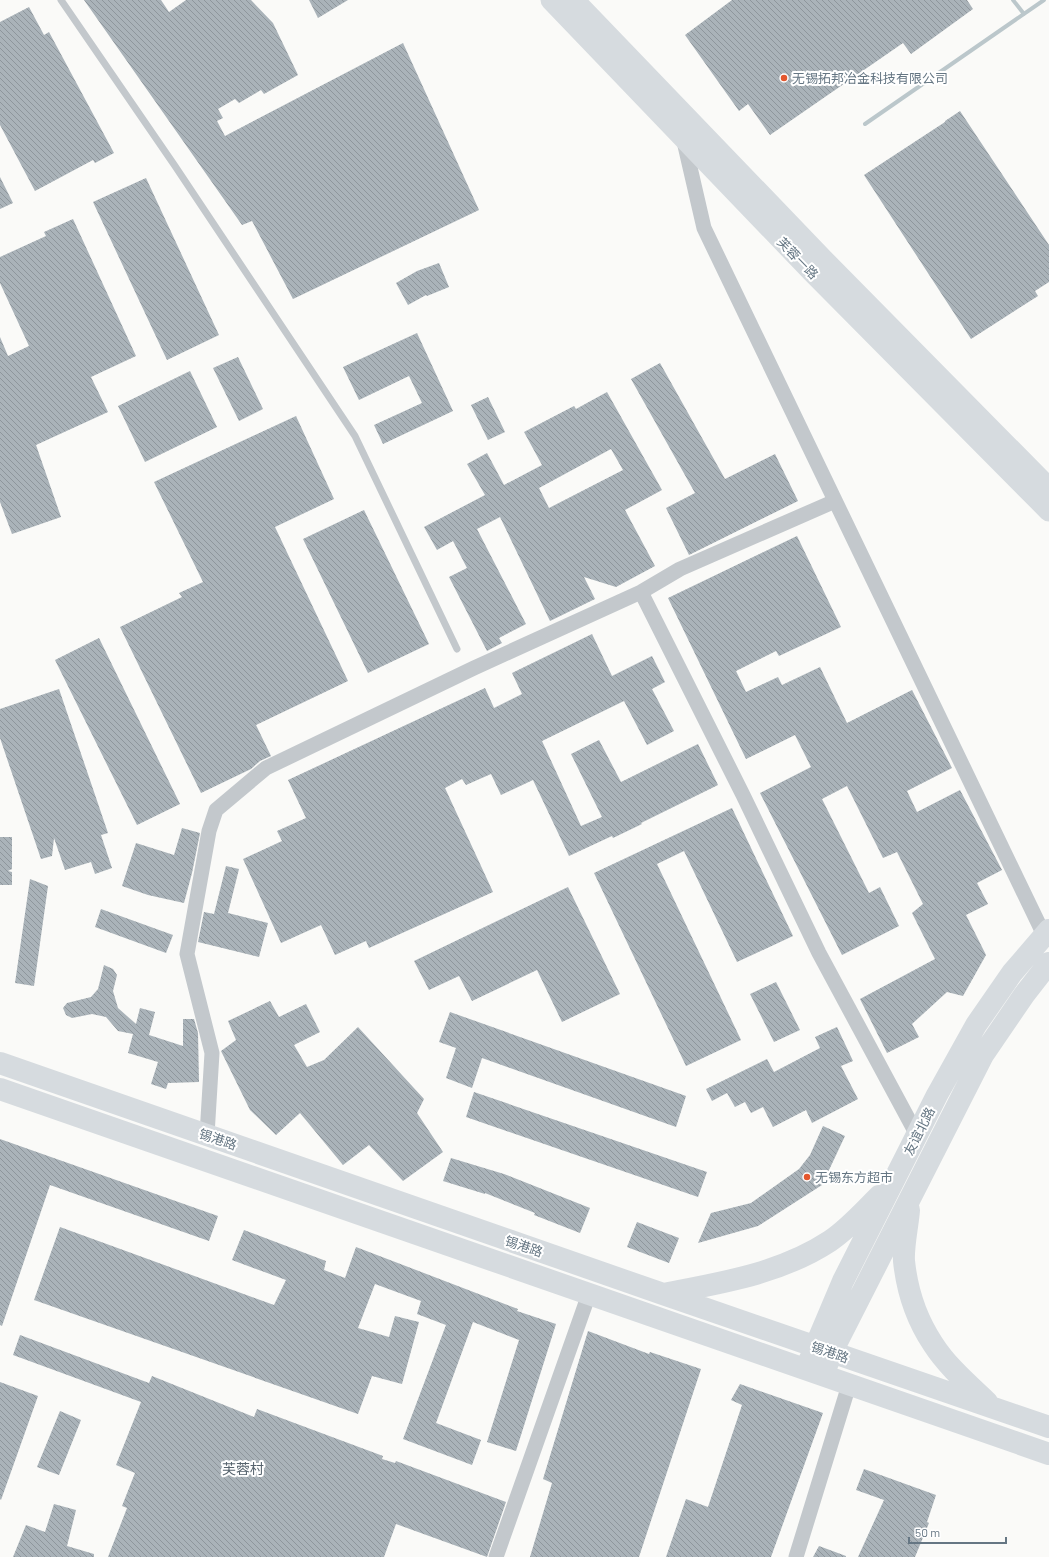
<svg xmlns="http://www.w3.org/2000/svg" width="1049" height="1557" viewBox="0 0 1049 1557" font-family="Barlow,'Noto Sans SC',sans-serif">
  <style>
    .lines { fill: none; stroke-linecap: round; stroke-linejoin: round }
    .stream { stroke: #bbc7cb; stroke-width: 4 }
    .building { fill: url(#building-back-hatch); fill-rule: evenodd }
    .lane { stroke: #c3c8cc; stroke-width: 7 }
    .street { stroke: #c3c8cc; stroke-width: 15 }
    .secondary { stroke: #d6dbdf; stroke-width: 21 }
    .primary { stroke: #d6dbdf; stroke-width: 22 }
    .poi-dot { fill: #e4572e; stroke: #fff; stroke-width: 1.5 }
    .labels { text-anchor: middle; stroke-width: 4; stroke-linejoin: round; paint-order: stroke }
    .poi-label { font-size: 13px; fill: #657683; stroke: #fff; text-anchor: start }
    .street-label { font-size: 13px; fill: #657683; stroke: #fff }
    .neighbourhood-label { font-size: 14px; fill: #57646e; stroke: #fff }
  </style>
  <defs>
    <pattern id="building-back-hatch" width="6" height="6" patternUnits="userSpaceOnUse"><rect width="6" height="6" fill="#aab3b9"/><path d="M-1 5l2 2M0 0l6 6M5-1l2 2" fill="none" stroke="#8e969c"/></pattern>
  </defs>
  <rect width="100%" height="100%" fill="#fafaf8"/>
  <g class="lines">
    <!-- stream -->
    <path class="stream" d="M1013 0 1024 14
      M865 124 1044 0"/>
  </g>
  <!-- building -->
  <path class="building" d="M84 0H161L169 12 186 0H251L273 23 298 75 264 94 261 90 239 103 235 99 218 109 223 118 217 121 225 136 403 43 479 210 293 299 252 221 242 225Z
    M309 0H348L318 18Z
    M732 0H967L973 9 911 54 903 43 770 135 748 104 739 111 685 35Z
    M29 7 44 35 49 32 114 153 95 163 93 160 35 191 0 125V22Z
    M960 111 1049 245V282L1035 291 1038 296 971 339 864 175 945 122V121Z
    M0 177 13 203 0 209Z
    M146 178 219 335 167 360 93 202Z
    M73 219 136 356 91 377 108 412 36 445 61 517 12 534 0 502V337L8 356 29 346 0 283V257L46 236 44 232Z
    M439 263 449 287 427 296 426 295 408 305 396 283 417 271Z
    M417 333 453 411 383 444 374 425 422 403 409 376 359 400 343 367Z
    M238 357 263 409 239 421 213 368Z
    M660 363 725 479 775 454 798 501 689 555 666 508 695 493 631 379Z
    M190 371 217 427 145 462 118 406Z
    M607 392 662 490 625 510 655 566 616 587 584 577 595 599 550 621 500 517 477 529 526 624 499 638 502 643 487 651 449 577 467 568 453 541 437 550 424 527 485 495 467 464 487 453 504 485 542 465 524 432 574 406 576 409ZM611 449 623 470 549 508 539 488Z
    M488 397 505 432 488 440 471 405Z
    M296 416 334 499 275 527 348 681 256 725 271 756 260 761 251 769 201 793 120 627 182 597 179 593 203 582 154 482Z
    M364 510 429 644 368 673 303 539Z
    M797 536 841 627 779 656 776 651 736 671 746 692 778 677 782 685 820 667 847 723 912 690 952 768 907 791 917 812 960 790 1002 870 977 883 988 904 966 915 986 955 963 996 947 992 912 1024 919 1037 887 1053 860 999 935 959 912 913 923 904 897 852 883 858 847 786 822 799 869 893 880 887 899 926 842 955 760 793 811 767 795 735 746 759 668 598Z
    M592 634 612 676 652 656 665 682 652 689 674 731 647 745 624 701 542 741 581 826 602 817 571 754 599 740 621 782 698 744 718 785 641 823 642 824 613 838 612 836 569 856 533 780 501 795 491 774 466 785 462 779 445 788 493 892 369 948 366 941 335 955 321 925 281 943 243 859 282 841 277 831 306 818 288 780 485 688 494 708 522 694 512 673Z
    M99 638 180 804 137 825 55 660Z
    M59 689 108 833 101 835 112 868 95 874 91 862 65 870 54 838 52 856 41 859 0 738V709Z
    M732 808 793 936 737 962 684 851 657 864 741 1040 686 1066 594 873Z
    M182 828 200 833 192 873 184 903 148 895 122 886 136 843 174 855Z
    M0 837H12V869L8 871 12 872V885H0Z
    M226 866 239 869 228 913 268 923 259 957 198 942 204 912 214 914Z
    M30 879 48 886 34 986 15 983Z
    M568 887 620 994 562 1022 537 970 472 1001 459 976 429 990 414 961Z
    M101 909 173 935 166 953 95 927Z
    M104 965 113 969 117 975 113 991 118 1008 136 1024 140 1008 155 1012 149 1035 183 1046V1019H194L198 1033 199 1082 168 1083 166 1089 151 1084 158 1062 128 1053 133 1034 118 1031 106 1017 92 1014 72 1018 66 1015 63 1008 67 1003 91 997 98 989Z
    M776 982 800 1030 774 1042 750 994Z
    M270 1001 279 1017 306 1004 320 1032 294 1045 307 1067 324 1060 358 1027 424 1099 417 1113 443 1152 403 1181 369 1145 343 1165 300 1113 276 1135 250 1110 221 1051 236 1040 228 1021Z
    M450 1012 686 1096 676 1127 482 1058 472 1088 446 1078 456 1048 439 1042Z
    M837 1027 853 1061 841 1066 858 1099 812 1123 806 1110 773 1127 763 1107 751 1113 745 1102 735 1107 727 1093 712 1101 706 1089 767 1059 774 1072 820 1048 815 1037Z
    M474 1092 707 1172 698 1197 466 1117Z
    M823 1126 845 1136 822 1185 758 1226 698 1243 711 1213 751 1203 799 1169 810 1155Z
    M0 1139 218 1216 209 1241 50 1185 2 1326 0 1325Z
    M451 1158 504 1174 590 1208 580 1233 534 1215 535 1213 485 1193V1194L443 1181Z
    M637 1222 679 1238 669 1263 627 1247Z
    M60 1227 274 1305 286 1280 232 1260 244 1230 326 1261 324 1270 345 1278 356 1247 518 1309 517 1311 556 1324 516 1451 487 1442 519 1340 473 1322 436 1423 481 1440 472 1465 403 1439 446 1325 417 1314 421 1301 375 1284 358 1328 389 1337 395 1316 419 1322 402 1384 372 1376 358 1414 34 1300Z
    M588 1331 649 1354 650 1352 701 1369 639 1557H530L552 1483 543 1479Z
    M20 1335 149 1383 152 1376 254 1417 257 1409 383 1456 382 1459 395 1463 396 1461 506 1502 487 1557 396 1524 384 1557H108L127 1508 122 1506 135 1473 116 1465 141 1402 13 1355Z
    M0 1382 38 1396 1 1500 0 1499Z
    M740 1384 823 1413 771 1557H666L686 1499 708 1507 742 1405 731 1400Z
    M60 1411 81 1420 59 1475 37 1467Z
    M864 1469 936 1495 927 1522 929 1523 915 1557H858L884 1500 856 1490Z
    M54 1504 76 1510 67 1546 94 1554V1557H13L26 1525 45 1532Z
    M819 1546 846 1556V1557H813Z"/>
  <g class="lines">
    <!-- lane -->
    <path class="lane" d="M61 0 175 166 355 436 457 649"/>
    <!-- street -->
    <path class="street" d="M683 137 704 228 1044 935
      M641 592 743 795 819 953 917 1135
      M207 1135 212 1053 187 954 209 831 216 810 266 768 474 668 641 592 680 569 835 501
      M496 1557 589 1294
      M796 1557 849 1385"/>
    <!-- secondary -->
    <path class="secondary" d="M551 0 812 272 1049 511
      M574 0 824 260 1049 488"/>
    <!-- primary -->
    <path class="primary" d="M0 1063 663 1294 1049 1427
      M0 1089 1049 1454
      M909 1210C908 1225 903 1246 904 1261 907 1290 917 1320 933 1344 947 1366 968 1384 987 1402
      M663 1294C720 1283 780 1274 830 1241 848 1229 864 1211 879 1196
      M810 1359 843 1281 937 1095 976 1025 1012 973 1049 930
      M827 1365 832 1352 983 1055 1024 995 1049 963"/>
  </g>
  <!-- markers -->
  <g class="poi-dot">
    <circle cx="784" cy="78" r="4"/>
    <circle cx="807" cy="1177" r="4"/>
  </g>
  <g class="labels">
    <!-- poi labels -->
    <g class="poi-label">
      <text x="792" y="83">无锡拓邦冶金科技有限公司</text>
      <text x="815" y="1182">无锡东方超市</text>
    </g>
    <!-- street labels -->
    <g class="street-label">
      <text transform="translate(798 258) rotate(46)" y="5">芙蓉一路</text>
      <text transform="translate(919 1131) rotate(-63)" y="5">友谊北路</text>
      <text transform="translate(218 1139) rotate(19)" y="5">锡港路</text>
      <text transform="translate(524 1246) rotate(19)" y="5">锡港路</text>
      <text transform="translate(830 1352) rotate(19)" y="5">锡港路</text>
    </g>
    <!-- neighbourhood labels -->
    <g class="neighbourhood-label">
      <text x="243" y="1474">芙蓉村</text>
    </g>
  </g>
  <!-- scale -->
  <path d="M909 1537v6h97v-6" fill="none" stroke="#657683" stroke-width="2"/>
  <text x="915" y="1537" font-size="12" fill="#657683" stroke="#ffffff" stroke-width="3" paint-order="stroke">50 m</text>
</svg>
